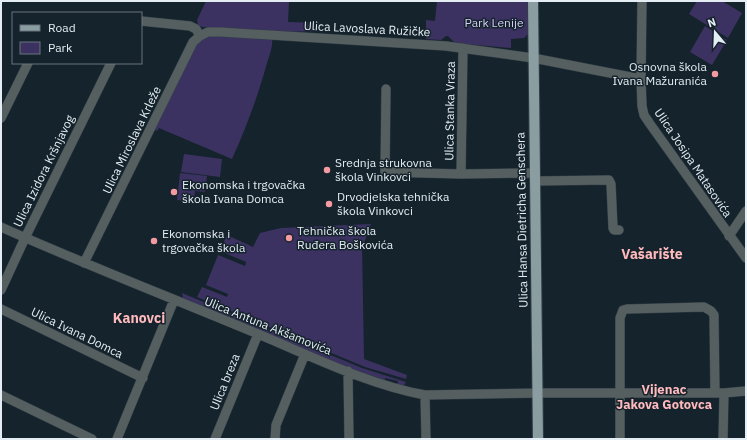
<svg xmlns="http://www.w3.org/2000/svg" width="747" height="440" viewBox="0 0 747 440" font-family="'IBM Plex Sans',sans-serif">
  <style>
    .green { fill: #3c3262 }
    .lines { fill: none; stroke-linecap: round; stroke-linejoin: round }
    .minor-casing { stroke: #323f48; stroke-width: 10 }
    .major-casing { stroke: #323f48; stroke-width: 12 }
    .minor { stroke: #565f60; stroke-width: 9 }
    .major { stroke: #8a9da0; stroke-width: 10 }
    .poi-dot { fill: #f49aa1; stroke: #15232c; stroke-width: 1.5 }
    .labels { text-anchor: middle; stroke-width: 3; stroke-linejoin: round; paint-order: stroke }
    .park-label { font-size: 12px; fill: #d2cdf5; stroke: #15232c }
    .street-label { font-size: 12px; fill: #e4edf3; stroke: #15232c }
    .poi-label { font-size: 12px; fill: #e4edf3; stroke: #15232c; text-anchor: start }
    .neighbourhood-label { font-size: 13px; font-weight: bold; fill: #ffbabe; stroke: #15232c }
    .quarter-label { font-size: 14px; font-weight: bold; fill: #ffbabe; stroke: #15232c }
  </style>
  <rect width="100%" height="100%" fill="#15232c"/>
  <!-- green -->
  <path class="green" d="M206 1H289L288 22 321 23 323 31 279 32 254 29 237 30 202 27 198 25 197 20 199 16Z
    M437 1H528V34L524 38 511 39V48L455 43 448 36H446L441 40 426 39V20L435 21Z
    M697 1H722L742 13 728 38 689 14Z
    M705 26 727 40 712 65 690 52Z
    M209 36 272 39C273 47 269 56 267 63 258 96 246 128 232 159L159 128 157 131 153 129 196 42Z
    M184 154 222 159 220 177 181 172Z
    M180 173 207 176 205 192 195 191 194 202 177 200Z
    M371 224 364 243 362 244 364 359 407 375 406 379 365 367 197 297 202 287 227 297 228 294 206 285 218 255 245 266 246 262 220 251 227 235 253 247 260 233 281 228Z
    M182 293 362 368 406 382 403 387 397 385 398 381 385 378V380L356 371 183 298Z"/>
  <g class="lines">
    <defs>
      <path id="minor" d="M642 1 641 79 642 106 644 115 650 124 746 258
        M200 36 208 32H221L446 46 533 58 641 79
        M386 89 385 172 461 174 534 173
        M1 118 28 63
        M461 174 463 48
        M535 181 609 180 611 184 613 228 614 230H619
        M1 227C86 265 172 298 258 334 311 356 369 385 425 395L544 393H724L746 391
        M729 236 746 211
        M84 263 193 42 200 36 196 29 190 26 141 21
        M1 290 25 238 111 63
        M1 309 143 378
        M348 371 349 439
        M1 395 92 439
        M425 395 426 439
        M117 439 174 300
        M215 439 258 334
        M275 439 276 425 305 354
        M620 439V318L623 310 627 309 704 307 711 311 714 315 715 393
        M723 439 724 393"/>
      <path id="major" d="M533 1 538 439"/>
    </defs>
    <!-- minor casing -->
    <use href="#minor" class="minor-casing"/>
    <!-- major casing -->
    <use href="#major" class="major-casing"/>
    <!-- minor -->
    <use href="#minor" class="minor"/>
    <!-- major -->
    <use href="#major" class="major"/>
  </g>
  <!-- markers -->
  <g class="poi-dot">
    <circle cx="715" cy="74" r="4"/>
    <circle cx="327" cy="170" r="4"/>
    <circle cx="174" cy="192" r="4"/>
    <circle cx="329" cy="204" r="4"/>
    <circle cx="289" cy="238" r="4"/>
    <circle cx="154" cy="241" r="4"/>
  </g>
  <g class="labels">
    <!-- park labels -->
    <g class="park-label">
      <text x="494" y="27">Park Lenije</text>
    </g>
    <!-- street labels -->
    <g class="street-label">
      <text transform="translate(367 29) rotate(3)" y="4">Ulica Lavoslava Ružičke</text>
      <text transform="translate(450 111) rotate(-89)" y="4">Ulica Stanka Vraza</text>
      <text transform="translate(132 140) rotate(-64)" y="4">Ulica Miroslava Krleže</text>
      <text transform="translate(693 163) rotate(56)" y="4">Ulica Josipa Matasovića</text>
      <text transform="translate(44 171) rotate(-64)" y="4">Ulica Izidora Kršnjavog</text>
      <text transform="translate(522 220) rotate(-91)" y="4">Ulica Hansa Dietricha Genschera</text>
      <text transform="translate(268 326) rotate(22)" y="4">Ulica Antuna Akšamovića</text>
      <text transform="translate(77 333) rotate(26)" y="4">Ulica Ivana Domca</text>
      <text transform="translate(225 382) rotate(-68)" y="4">Ulica breza</text>
    </g>
    <!-- poi labels -->
    <g class="poi-label">
      <text x="707" y="71" text-anchor="end">Osnovna škola<tspan x="707" dy="14">Ivana Mažuranića</tspan></text>
      <text x="335" y="167">Srednja strukovna<tspan x="335" dy="14">škola Vinkovci</tspan></text>
      <text x="182" y="189">Ekonomska i trgovačka<tspan x="182" dy="14">škola Ivana Domca</tspan></text>
      <text x="337" y="201">Drvodjelska tehnička<tspan x="337" dy="14">škola Vinkovci</tspan></text>
      <text x="297" y="235">Tehnička škola<tspan x="297" dy="14">Ruđera Boškovića</tspan></text>
      <text x="162" y="238">Ekonomska i<tspan x="162" dy="14">trgovačka škola</tspan></text>
    </g>
    <!-- neighbourhood labels -->
    <g class="neighbourhood-label">
      <text x="664" y="394">Vijenac<tspan x="664" dy="15">Jakova Gotovca</tspan></text>
    </g>
    <!-- quarter labels -->
    <g class="quarter-label">
      <text x="652" y="259">Vašarište</text>
      <text x="139" y="323">Kanovci</text>
    </g>
  </g>
  <!-- border -->
  <rect width="747" height="440" fill="none" stroke="#e4edf3" stroke-width="4"/>
  <!-- legend -->
  <rect x="12" y="12" width="130" height="52" fill="#15232c" stroke="#68747c"/>
  <rect x="20" y="25" width="20" height="6" fill="#8a9da0" stroke="#68747c"/>
  <text x="48" y="32" font-size="12" fill="#e4edf3">Road</text>
  <rect x="20" y="42" width="20" height="12" fill="#3c3262" stroke="#68747c"/>
  <text x="48" y="52" font-size="12" fill="#e4edf3">Park</text>
  <!-- north arrow -->
  <g transform="translate(715 32) rotate(341)" stroke="#15232c" stroke-width="3" paint-order="stroke">
  <path d="M0-3L7 15L0 10L-7 15Z" fill="#e4edf3"/>
  <text y="-6" font-size="11" font-weight="bold" text-anchor="middle" fill="#e4edf3">N</text>
  </g>
</svg>
